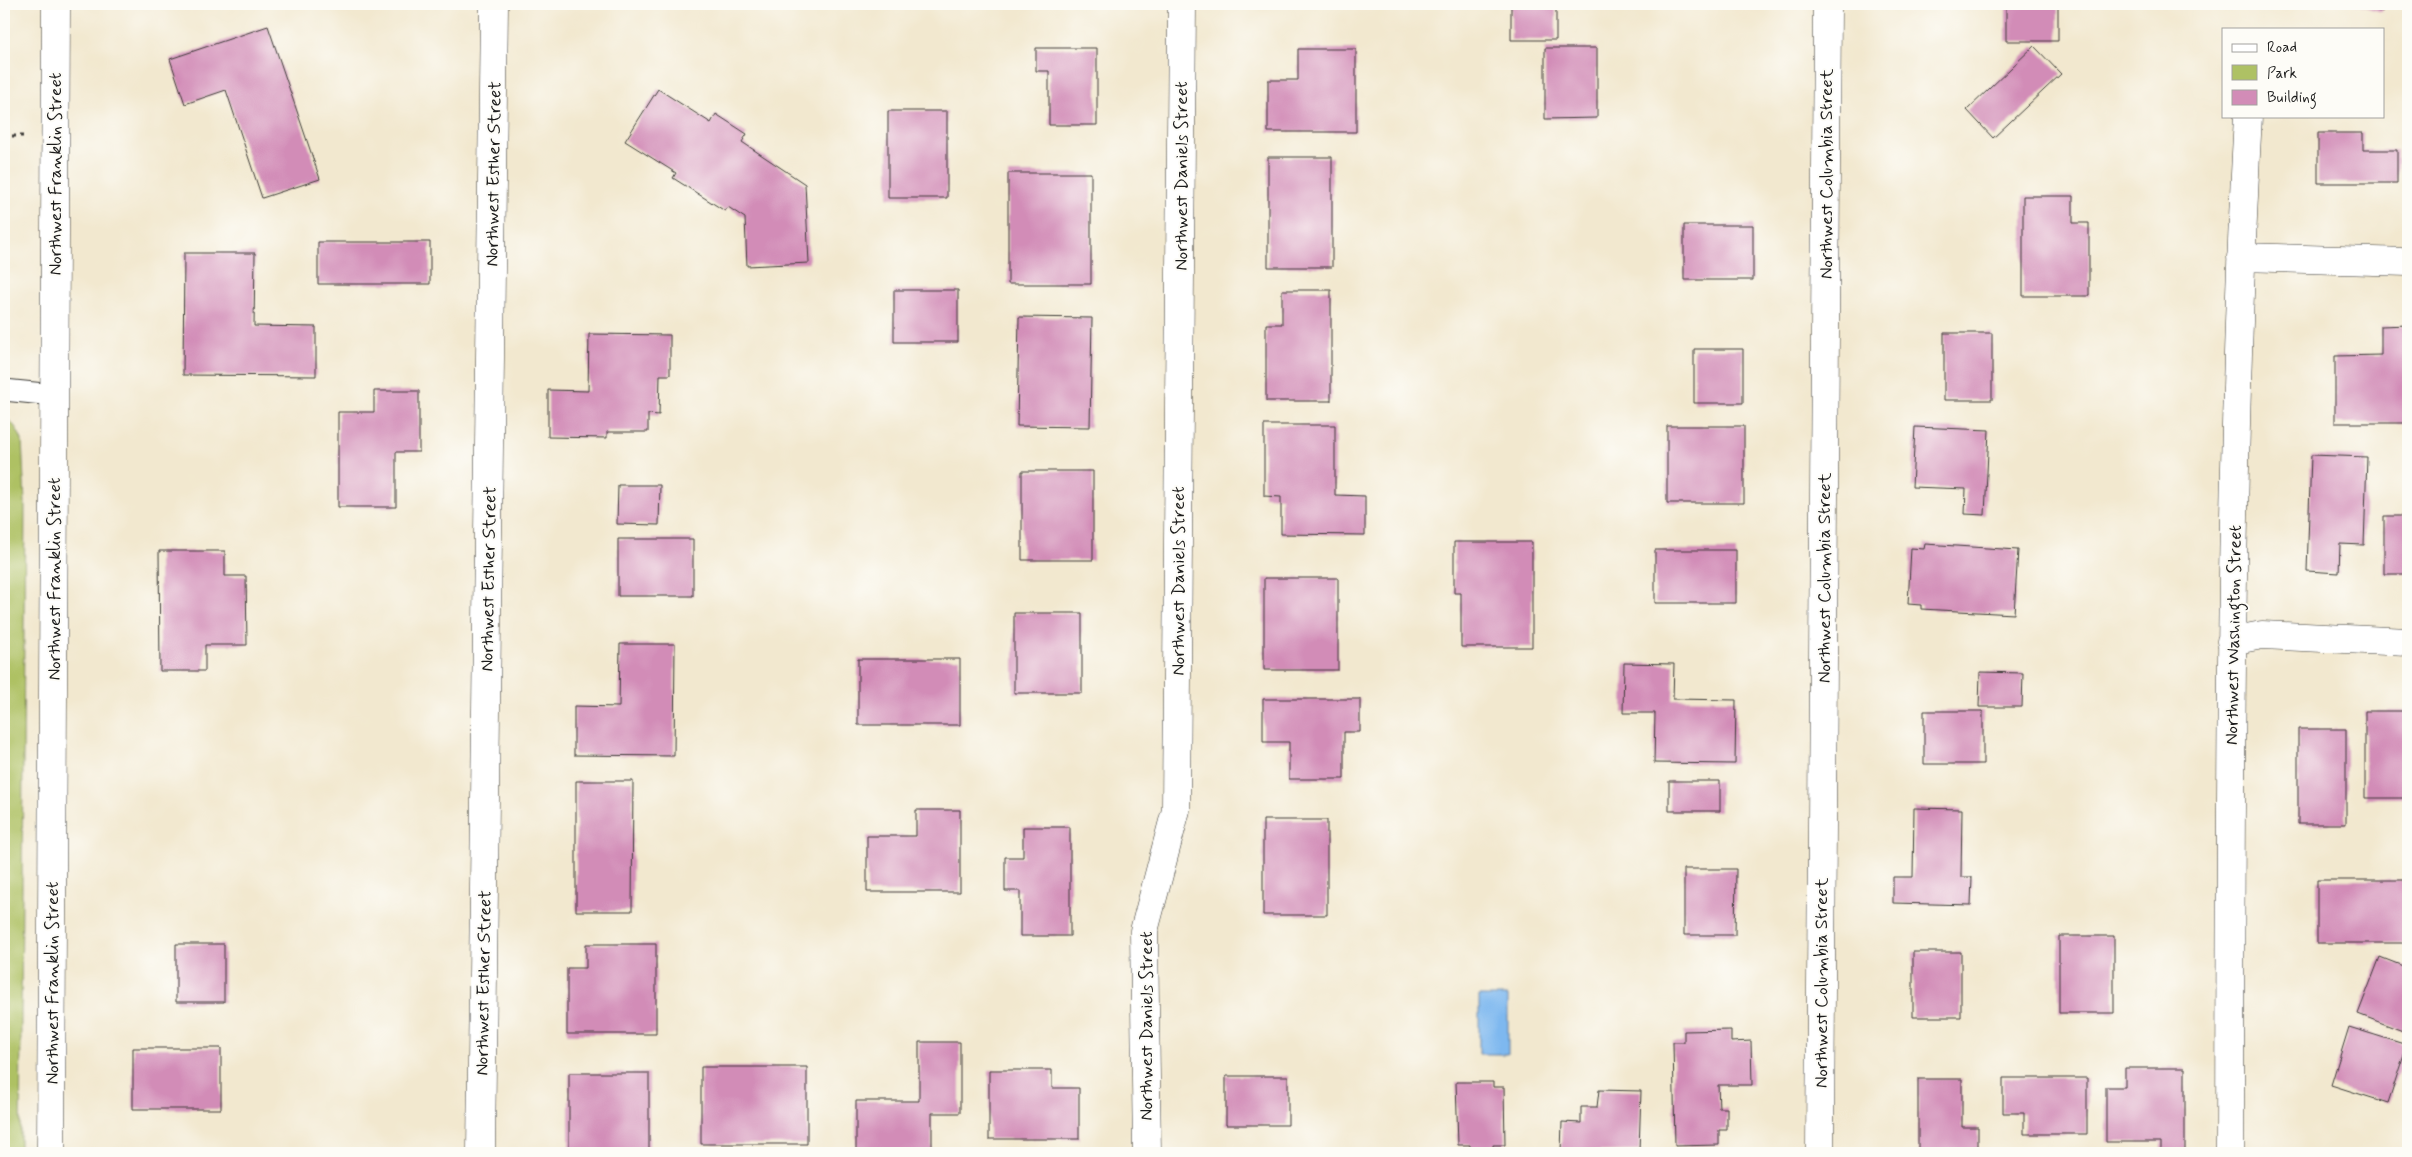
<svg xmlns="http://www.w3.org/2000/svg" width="2412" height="1157" viewBox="0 0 2412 1157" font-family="Mynerve,sans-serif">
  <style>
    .green { fill: #aec164; stroke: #656e40 }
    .water { fill: #7eb8ef; stroke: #4d6a86 }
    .building { fill: #d28cb7 }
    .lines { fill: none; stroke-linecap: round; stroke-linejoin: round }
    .lane-casing { stroke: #3c3b37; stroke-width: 23 }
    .street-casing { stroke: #3c3b37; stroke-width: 29 }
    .path { stroke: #3c3b37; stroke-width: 3; stroke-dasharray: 4 4; stroke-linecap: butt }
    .lane { stroke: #fff; stroke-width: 21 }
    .street { stroke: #fff; stroke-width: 28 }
    .labels { text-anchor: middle; stroke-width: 4; stroke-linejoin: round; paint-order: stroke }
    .street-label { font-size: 18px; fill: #1c1c1c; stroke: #fdfcf7 }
  </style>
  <rect width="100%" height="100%" fill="#fdfcf7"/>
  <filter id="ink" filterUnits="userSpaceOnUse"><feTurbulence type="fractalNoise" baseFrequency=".02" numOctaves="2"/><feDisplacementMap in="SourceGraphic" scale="10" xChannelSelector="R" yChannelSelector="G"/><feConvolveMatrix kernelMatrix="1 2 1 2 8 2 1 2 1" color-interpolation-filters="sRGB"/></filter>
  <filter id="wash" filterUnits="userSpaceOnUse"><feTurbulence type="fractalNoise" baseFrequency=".0096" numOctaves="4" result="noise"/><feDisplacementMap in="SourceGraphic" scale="20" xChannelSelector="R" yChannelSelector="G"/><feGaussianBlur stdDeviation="1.12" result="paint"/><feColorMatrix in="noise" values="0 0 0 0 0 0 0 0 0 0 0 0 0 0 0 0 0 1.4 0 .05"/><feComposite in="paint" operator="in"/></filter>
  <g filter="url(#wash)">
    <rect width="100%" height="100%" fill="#f2e8cf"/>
    <!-- green -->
    <path class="green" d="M4 418C14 422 18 431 22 440L25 503 20 1153H4Z"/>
    <!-- water -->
    <path class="water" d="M1479 996H1508V1054H1479Z"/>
    <g id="blocks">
      <!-- building -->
      <path class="building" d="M1511 4H1556V40H1511Z
        M2354 4H2384L2382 12Z
        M2006 6H2058V41H2006Z
        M268 26 320 179 262 198 226 90 185 104 170 59Z
        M2034 46 2061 74 1993 138 1967 110Z
        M1036 48H1097V125H1049V71H1036Z
        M1545 48H1597V118L1545 119Z
        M1298 49H1356V132H1268V80H1298Z
        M658 89 711 123 716 114 747 134 742 142 805 184 809 263 747 266 745 218 728 207 725 211 673 178 676 173 625 141Z
        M888 111H947V198H888Z
        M2318 133H2363V150H2397V183H2318Z
        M1268 157H1332V267H1268Z
        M1008 173H1091V284H1008Z
        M2023 196H2073V223H2089V296H2023Z
        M1684 225H1753V280H1684Z
        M318 242H430V284H318Z
        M184 253H255L254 326 316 327V376L183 375Z
        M894 290H958V342H894Z
        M1282 290H1331V401H1266V324H1282Z
        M1019 317 1092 318 1090 427 1017 426Z
        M2408 325V423H2335V356L2381 355V326Z
        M1944 333H1992V400H1944Z
        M589 334 670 335V375H660L659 415 648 414V432H607V438L548 437V390L588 391Z
        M1694 349H1743V403H1694Z
        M374 391H419V452H396V507H338V412H374Z
        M1264 425H1335V495L1365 496V535L1281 534V497L1264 496Z
        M1667 426H1744V503H1667Z
        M1915 427 1989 430 1985 515 1965 514 1966 489 1912 487Z
        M2311 455 2367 457 2364 545 2340 544 2339 573 2307 571Z
        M1022 471H1093V560H1022Z
        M618 485H660L659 525 617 524Z
        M2384 516H2408V574H2384Z
        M618 539H693V596H618Z
        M1454 542H1532V647H1461V593H1454Z
        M1925 544 2018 550 2014 614 1921 609V605L1908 604 1911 548 1924 549Z
        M1655 550H1736V603H1655Z
        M159 551H225V576H246L247 645H205V671H160Z
        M1264 578H1338V670H1264Z
        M1014 613H1082V693H1014Z
        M620 644H675L674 756 574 755V706L619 707Z
        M858 659H960V725H858Z
        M1624 663 1674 664 1673 699 1736 700 1735 764 1654 763 1655 713H1623Z
        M1980 672 2023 673 2022 707H1979Z
        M1263 699H1360V732H1344V779H1289V742H1263Z
        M1924 711H1983V764H1924Z
        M2365 711H2408V798H2365Z
        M2298 729H2346V824H2298Z
        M576 781H633L632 911H576Z
        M1669 781H1720V811H1669Z
        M1914 808 1962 809 1961 877H1972L1971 905 1893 903V877H1913Z
        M916 810H960V892H867V836H916Z
        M1263 820H1327V915H1263Z
        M1023 827H1070V936H1020V891H1005V857H1023Z
        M1684 869H1736L1735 935H1684Z
        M2317 880H2408V943H2317Z
        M2059 936H2114V1013H2059Z
        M176 944H224V1002H176Z
        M586 944H656V1034H567V968H586Z
        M1913 952H1961V1017H1913Z
        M2380 957 2408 968V1033L2358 1014Z
        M2349 1027 2407 1045 2388 1103 2331 1085Z
        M1731 1030V1042L1751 1041 1752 1085H1718L1719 1108H1727V1130H1719V1145L1675 1146 1673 1042H1684V1031Z
        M919 1042H960V1113H932V1153H856V1101H919Z
        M133 1048H221V1109H133Z
        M701 1067H807V1144H701Z
        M2125 1068H2185V1153H2161V1142H2106V1087H2125Z
        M989 1070H1052V1088H1079V1139H989Z
        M569 1073H649V1153H569Z
        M1226 1076H1288V1125H1226Z
        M2003 1078H2087V1134H2024V1113H2003Z
        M1918 1079H1962V1127H1978V1153H1918Z
        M1456 1082H1493V1087H1504L1505 1145H1493V1153H1470V1145H1458Z
        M1599 1090 1641 1091 1639 1151 1561 1152 1562 1122 1581 1123V1107H1597Z"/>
    </g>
  </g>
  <g filter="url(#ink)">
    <use href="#blocks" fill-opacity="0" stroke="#3c3b37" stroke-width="1"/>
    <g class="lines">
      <defs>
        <path id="lane" d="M4 390 54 395"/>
        <path id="street" d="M2241 257 2408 262
          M2231 641 2262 635 2408 642
          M51 1153 56 4
          M481 1153 494 4
          M1147 1153 1144 931 1176 810 1182 4
          M1820 1153 1827 4
          M2230 1153C2231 807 2229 462 2248 116"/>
      </defs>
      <!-- lane casing -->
      <use href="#lane" class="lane-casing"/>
      <!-- street casing -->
      <use href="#street" class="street-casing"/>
      <!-- path -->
      <path class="path" d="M4 136H23"/>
      <!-- lane -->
      <use href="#lane" class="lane"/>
      <!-- street -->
      <use href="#street" class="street"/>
    </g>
  </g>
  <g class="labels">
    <!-- street labels -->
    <g class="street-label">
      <text transform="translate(55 174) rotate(-90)" y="6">Northwest Franklin Street</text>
      <text transform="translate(493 174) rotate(-89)" y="6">Northwest Esther Street</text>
      <text transform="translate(1826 174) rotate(-90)" y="6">Northwest Columbia Street</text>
      <text transform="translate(1181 176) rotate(-90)" y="6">Northwest Daniels Street</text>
      <text transform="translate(1824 578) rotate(-90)" y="6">Northwest Columbia Street</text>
      <text transform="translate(54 579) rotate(-90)" y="6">Northwest Franklin Street</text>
      <text transform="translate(488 579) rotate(-89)" y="6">Northwest Esther Street</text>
      <text transform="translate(1178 581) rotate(-90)" y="6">Northwest Daniels Street</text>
      <text transform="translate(2233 635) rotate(-89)" y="6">Northwest Washington Street</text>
      <text transform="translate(52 983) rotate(-90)" y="6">Northwest Franklin Street</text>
      <text transform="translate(483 983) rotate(-89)" y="6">Northwest Esther Street</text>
      <text transform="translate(1821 983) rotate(-90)" y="6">Northwest Columbia Street</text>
      <text transform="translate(1146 1026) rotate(-90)" y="6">Northwest Daniels Street</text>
    </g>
  </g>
  <!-- margin -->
  <rect width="2412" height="1157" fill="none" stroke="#fdfcf7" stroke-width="20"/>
  <!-- legend -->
  <rect x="2222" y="28" width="162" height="90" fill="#fdfcf7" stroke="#a3a29f"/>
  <rect x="2232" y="44" width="25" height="8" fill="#ffffff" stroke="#a3a29f"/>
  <text x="2267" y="52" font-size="15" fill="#1c1c1c">Road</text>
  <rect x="2232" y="65" width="25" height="15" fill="#aec164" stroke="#a3a29f"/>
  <text x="2267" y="78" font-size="15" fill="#1c1c1c">Park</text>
  <rect x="2232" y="90" width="25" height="15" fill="#d28cb7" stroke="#a3a29f"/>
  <text x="2267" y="102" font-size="15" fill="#1c1c1c">Building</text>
</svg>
